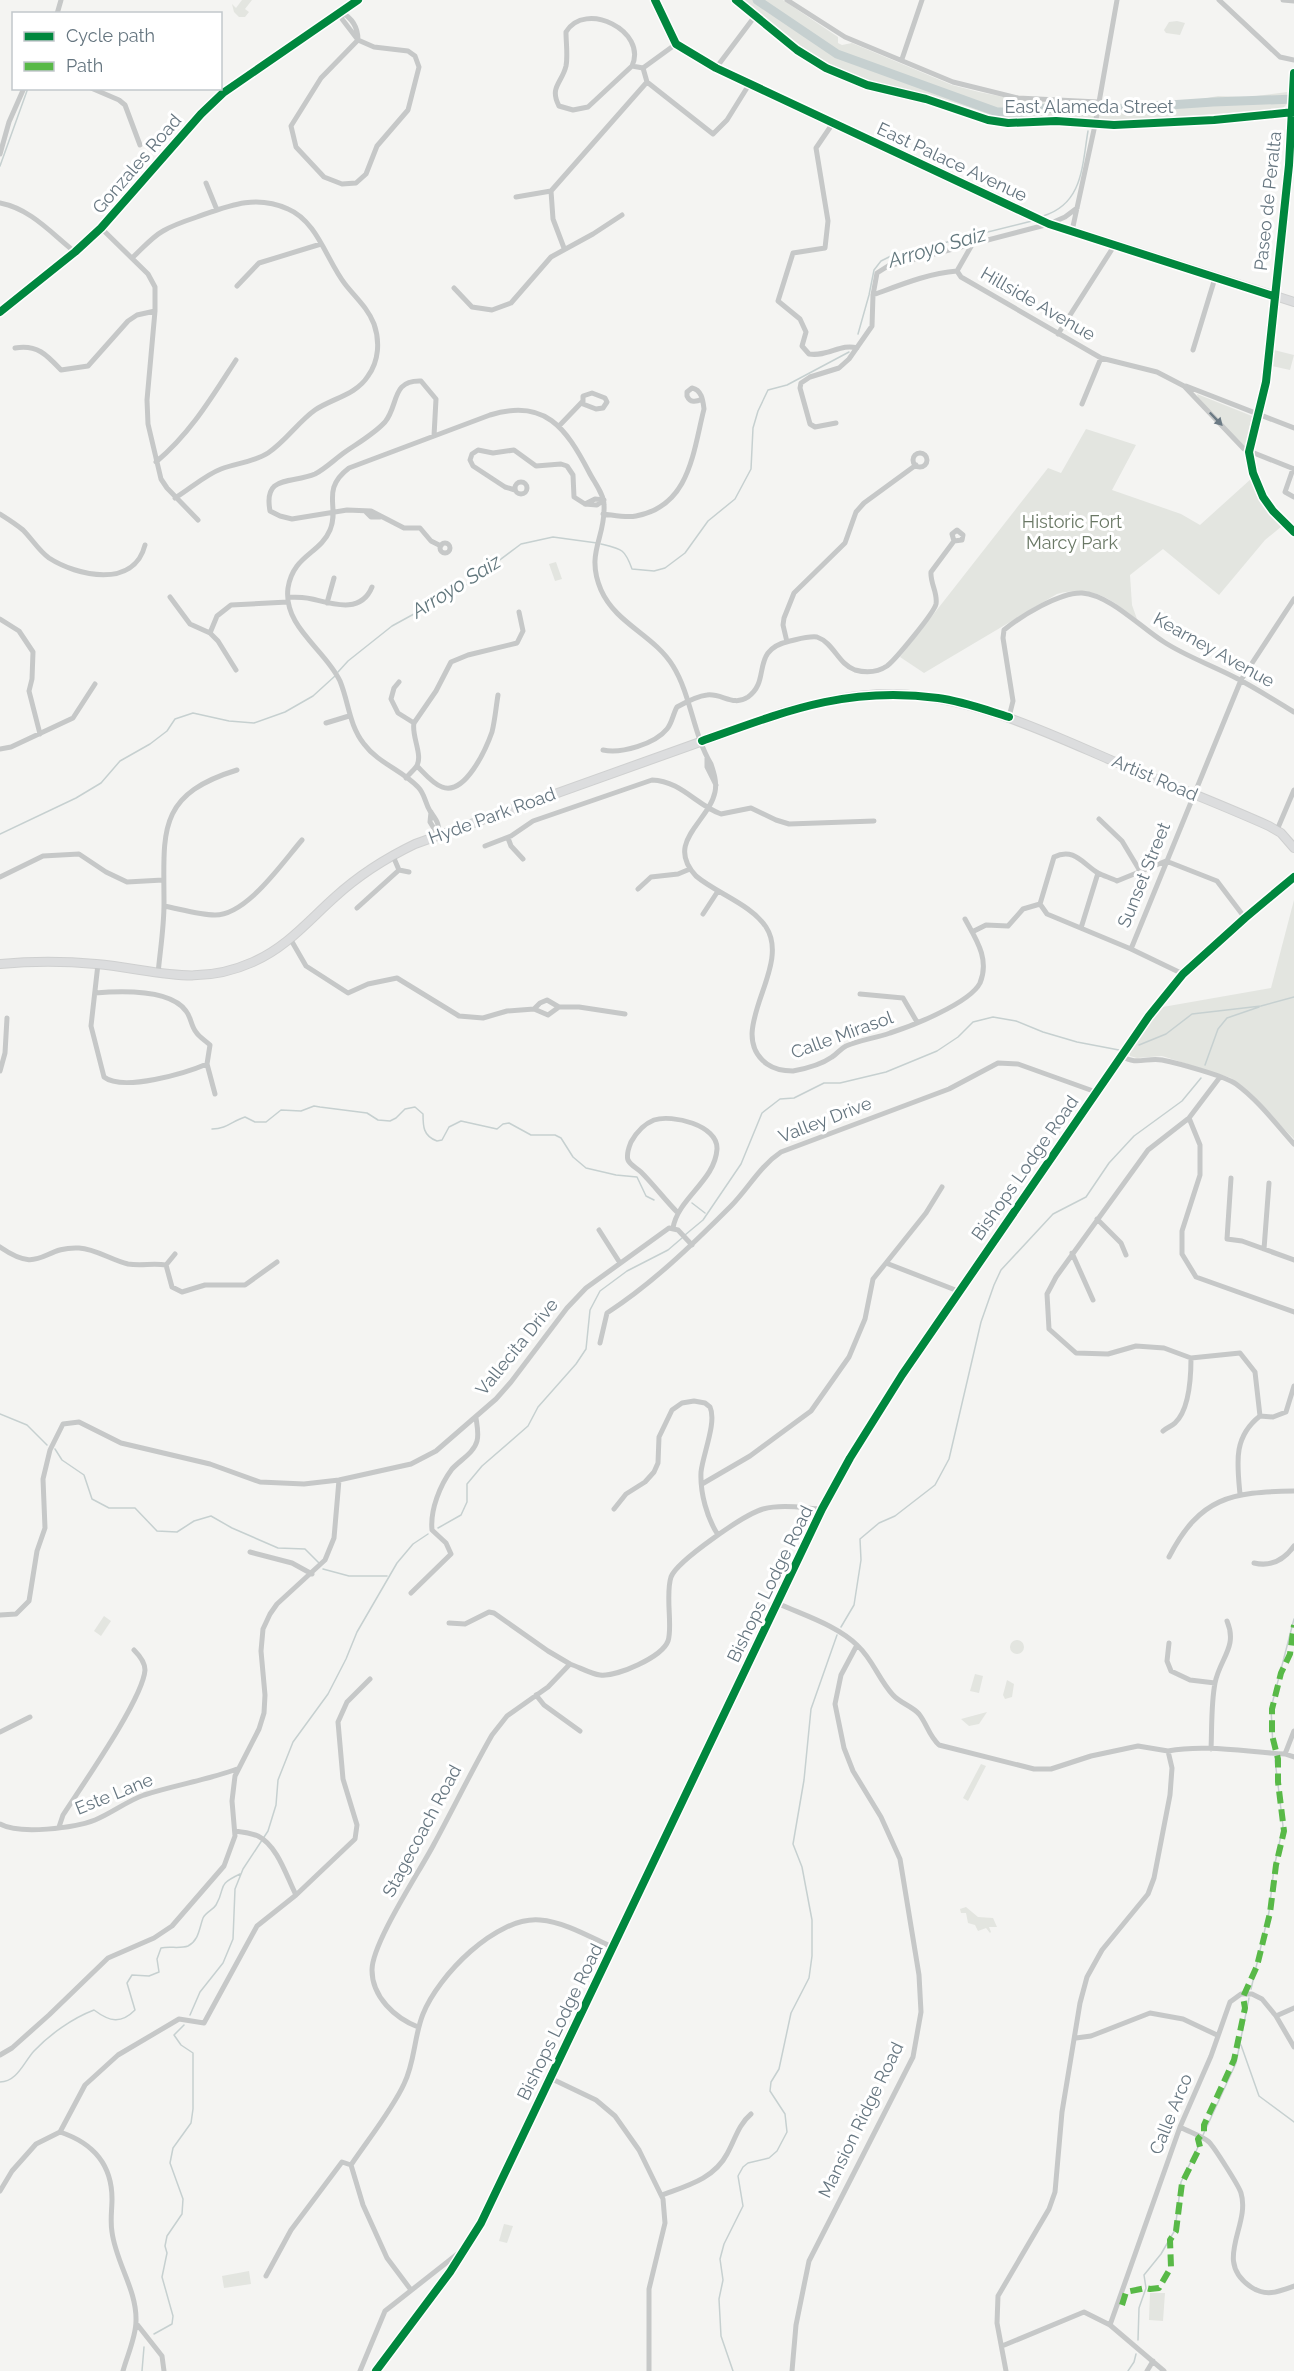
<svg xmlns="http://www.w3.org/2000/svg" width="1294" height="2371" viewBox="0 0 1294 2371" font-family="Raleway,sans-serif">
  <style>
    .green { fill: #e3e5e0 }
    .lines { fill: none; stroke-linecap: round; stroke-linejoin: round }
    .stream { stroke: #c6d0d0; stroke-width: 1.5 }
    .river { stroke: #c6d0d0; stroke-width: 9 }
    .secondary-casing { stroke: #cfd0d0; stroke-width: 10 }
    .street { stroke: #c6c8c8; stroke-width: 5 }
    .secondary { stroke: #dcddde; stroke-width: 8 }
    .quiet { stroke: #58b947; stroke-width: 6; stroke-dasharray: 12 6; stroke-linecap: butt }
    .cycleway-casing { stroke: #fff; stroke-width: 11 }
    .cycleway { stroke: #00873e; stroke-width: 8 }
    .oneway { fill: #6b7a84 }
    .labels { text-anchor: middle; stroke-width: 6; stroke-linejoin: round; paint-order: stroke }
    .street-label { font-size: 18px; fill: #667680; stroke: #fff }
    .park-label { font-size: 18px; fill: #6a7865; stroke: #fff }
    .water-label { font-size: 20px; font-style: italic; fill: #62777d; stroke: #fff }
  </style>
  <rect width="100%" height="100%" fill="#f4f4f2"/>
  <!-- green -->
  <path class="green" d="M242 0H252L245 9 249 12 245 17H239L234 12 232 4 236 8Z
    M742 0H783L838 37V43L842 45 852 43 952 85 979 92 1025 101 1094 106 1181 103 1218 96 1248 97 1287 92V104L1283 108 1273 110 1113 121 1056 116 1015 119 987 117 926 95 880 85 844 72 796 45Z
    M1177 21 1185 23 1180 35 1166 33 1164 30 1169 22Z
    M1274 350 1294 355 1290 370 1272 366Z
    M1197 394 1252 416 1245 447 1198 398Z
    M1086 429 1136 445 1112 490 1181 514 1200 525 1252 478 1267 510 1282 526 1265 540 1219 595 1163 549 1130 575 1132 605 1137 619C1108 598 1094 585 1057 594L924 673 900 657 1048 468 1061 473Z
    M556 562 562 579 555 581 549 564Z
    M1294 900V1139L1245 1089 1231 1078 1162 1056 1137 1058 1130 1056 1129 1051 1157 1008 1271 988Z
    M104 1616 111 1621 101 1636 94 1631Z
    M1010 1647a7 7 0 1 1 14 0a7 7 0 1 1-14 0Z
    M975 1674 983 1676 979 1693 970 1691Z
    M1007 1680 1014 1684 1012 1697 1005 1699 1003 1695Z
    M987 1712 979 1724 969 1726 961 1719Z
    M981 1764 986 1766 968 1801 963 1798Z
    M966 1907 978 1917 993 1918 997 1927H989L991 1932 990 1933 986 1928 978 1931 975 1925 968 1923 966 1913H961L960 1909Z
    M504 2224 513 2226 507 2243 499 2241Z
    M249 2271 251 2284 224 2288 222 2276Z
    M1150 2293H1165L1163 2321 1149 2320Z"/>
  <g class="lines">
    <!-- stream -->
    <path class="stream" d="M0 166 28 88
      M1043 216C1083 204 1082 166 1088 131
      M858 334 869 295 874 270 881 261 891 256 1032 221
      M601 544C622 549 625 549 632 569L654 571 665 568 685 553 708 521 735 499 751 469 753 428 758 411 768 390 787 385 849 352
      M338 672 348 661 392 626 465 586 521 544 553 537 597 543
      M0 834 76 798 101 783 120 761 150 744 167 731 175 719 193 713 229 721 254 723 285 712 313 696 335 676
      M1139 1045 1166 1034 1192 1014 1261 1006 1294 997
      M1205 1065 1218 1029 1227 1018 1259 1007
      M212 1129C227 1129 232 1121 245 1117L255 1122H266L281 1110 301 1111 314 1106 320 1107 367 1113 378 1120 390 1121 396 1118 405 1109 415 1107 423 1114C423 1126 423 1136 437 1141L442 1140 449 1127 461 1121 497 1129 503 1124 509 1123 531 1135H555L561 1138 573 1157 586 1168 616 1175 637 1177 646 1196 654 1200
      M692 1203 705 1213
      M685 1235 703 1220 741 1164 762 1113 780 1099 794 1098 824 1083H840L886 1072 937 1051 958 1037 973 1022 993 1017 1016 1021 1043 1032 1077 1042 1119 1050
      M0 1414 27 1425 47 1445
      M55 1449 62 1460 84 1475 92 1499 109 1508H135L157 1531 177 1532 194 1521 211 1516 232 1528 278 1548 305 1549 319 1563
      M438 1528 461 1515 467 1502V1484L482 1466 528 1426 538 1407 576 1364 586 1349 590 1310 600 1291 627 1271 668 1250 682 1238
      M323 1569 349 1576H387
      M841 1627 854 1605 861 1560 860 1539 879 1523 895 1516 935 1485 949 1459 981 1322 994 1285 1001 1270 1053 1214 1086 1197 1109 1163 1134 1136 1182 1101 1201 1078
      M1273 1747 1271 1708 1294 1619
      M1251 1989 1269 1912 1274 1868 1283 1826 1275 1760
      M190 2015 200 1992 223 1963 233 1939 235 1889 243 1869 268 1831 276 1805 278 1780 293 1742 328 1694 346 1659 357 1632 397 1563 413 1544 428 1534
      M1241 2045 1259 2096 1294 2122
      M0 2082C17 2082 24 2062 34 2051 50 2034 73 2018 94 2010 110 2022 121 2024 135 2010L127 1983 132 1975 149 1976 159 1972 157 1959 161 1948C169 1946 180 1949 188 1946 199 1940 199 1929 203 1918 206 1912 213 1910 216 1905 227 1886 215 1886 240 1874
      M1203 2135 1236 2063 1249 1998
      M154 2334 172 2324 173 2316 162 2277 167 2253 165 2246 167 2236 182 2214 183 2199 170 2163 173 2148 191 2123 193 2109V2053L181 2045 174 2035 184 2025
      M1138 2340 1139 2308 1146 2288 1144 2275 1161 2254 1175 2230 1181 2182 1200 2143
      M142 2371 144 2347
      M733 2371 721 2336 719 2299 723 2280 720 2259 724 2244 743 2206 738 2176 743 2167 748 2163 769 2158 777 2151 787 2132 785 2114 770 2091 771 2082 779 2069 791 2013 809 1978 812 1956V1920L802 1867 793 1844 804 1780 811 1709 837 1635
      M1128 2371 1134 2362 1136 2354"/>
    <!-- river -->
    <path class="river" d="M757 0 837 54 997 112H1022L1047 108 1082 111 1213 102 1294 99"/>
    <defs>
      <path id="secondary" d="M736 0 797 50 826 68 867 85 926 99 988 120 1008 123 1056 121 1114 125 1214 120 1294 112
        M1294 73 1289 165 1266 382 1249 452 1253 473 1263 497 1273 511 1294 532
        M1072 231 1294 302
        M0 312 75 252 101 228 201 114 223 93 358 0
        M0 964C32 961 64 961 96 964 154 969 195 988 253 962 287 947 308 921 335 897 359 875 386 858 415 844L784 712C821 702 857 693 896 694 974 697 1043 731 1113 761 1165 783 1218 803 1269 826L1281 833 1294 848
        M376 2371 450 2272 481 2223 822 1509 850 1458 902 1375 1149 1016 1183 974 1245 918 1294 877"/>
    </defs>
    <!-- secondary casing -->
    <use href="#secondary" class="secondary-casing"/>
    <!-- street -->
    <path class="street" d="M655 0 676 44 716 68 1049 224 1072 231 1095 125 1117 0
      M787 0 845 37 953 82 1018 98 1098 102
      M1219 0 1280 57 1294 60
      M1283 0 1294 1
      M341 12C352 18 358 28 358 40
      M341 12 342 19 358 40
      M57 14 61 0
      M358 40 374 47 408 51 415 56 419 67 408 110 377 146 366 174 356 183 342 184 324 177 296 147 291 126 321 78Z
      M676 44 643 68 647 82 713 134 727 120 750 83
      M902 59 922 0
      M632 66C648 31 585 0 566 32 566 43 568 56 566 66 562 83 549 87 559 106L573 110 588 107 632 66 643 68
      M716 68 755 16
      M91 88 119 100 125 105 140 145
      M833 123 816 148 828 221 825 248 793 253 778 301 800 319 806 332 802 346 809 354C828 357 841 343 857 348
      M0 154 9 122 24 88
      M206 183 217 210
      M551 191 647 82
      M551 191 553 219 564 248
      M516 197 551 191
      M0 203C31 209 51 233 75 252
      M101 228 148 274 155 287V311L147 400 148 424 161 479 167 488 198 520
      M132 258C142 249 152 237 163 231 173 225 185 221 197 217 228 206 255 194 288 209 317 221 327 261 345 284 355 297 368 308 374 324 380 341 379 361 368 376 356 395 333 398 315 410 298 422 286 441 268 453 254 462 237 463 221 469 205 475 190 489 175 498
      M957 271 973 243
      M237 286 259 263 321 244
      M454 288 472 307 492 310 511 303 551 257 593 234 622 215
      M873 295C900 285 929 273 957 271L961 277 1101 358 1157 372 1184 386 1244 449 1294 469
      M1058 334 1114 246
      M15 348C37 344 47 355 61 370L88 366 128 321 137 315 155 311
      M1193 350 1215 278
      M1186 386 1294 428
      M592 393 605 398 607 402 603 408 596 409 583 404V396Z
      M1082 404 1101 358
      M836 423 815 427 810 424 800 388 801 383 810 377 839 368 849 359 872 326 873 295 877 273 888 266 1049 224 1065 217 1077 208
      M559 426 582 402
      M434 436 436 399 421 381C391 380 399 405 385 422 374 434 358 443 345 452 335 459 325 469 315 474 292 484 263 474 270 511L280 516 292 519 347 510 371 511 404 528H420L431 541 441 546
      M913 460a7 7 0 1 1 14 0a7 7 0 1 1-14 0Z
      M156 462C190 434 212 397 236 360
      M1293 469 1285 492 1294 497
      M515 488a6 6 0 1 1 12 0a6 6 0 1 1-12 0Z
      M515 490 505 487 473 466 470 460 472 454 478 450 493 453 514 450 536 466 561 464 567 466 573 475 574 497 585 504
      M595 499 604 500 597 505 585 504Z
      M366 512 371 517H380
      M0 514C8 519 16 524 23 530 32 539 39 551 49 558 77 576 134 589 145 545
      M603 514C613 515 626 518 636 516 690 506 693 452 704 409 703 401 702 390 692 388L687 392V396C690 403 696 402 702 399
      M440 548a5 5 0 1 1 10 0a5 5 0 1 1-10 0Z
      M170 597 190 624 210 633 218 641 236 670
      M288 597C296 597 304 597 312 599 333 604 361 614 372 587
      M327 603 334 578
      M0 619 19 631 33 652 32 679 29 691 40 734
      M210 633 217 616 231 605 288 602
      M787 642 783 625 784 618 794 593 845 543 856 512 864 503 916 465
      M399 682 394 688 391 699 398 713 414 723
      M1009 717 1013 701 1003 638 1004 630C1021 616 1060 592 1082 593 1110 595 1140 627 1164 642 1187 657 1214 666 1238 679 1257 689 1276 701 1294 712
      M326 723 349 716
      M0 749 11 747 73 718 95 684
      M603 750C621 754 655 744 667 729 672 723 673 714 677 707 686 702 697 696 707 695 722 693 733 707 748 697 772 680 749 650 790 641 799 639 808 636 817 637 834 643 838 664 855 670 866 673 878 672 887 666 895 660 934 613 936 604 938 593 930 583 931 572L954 541 952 534 957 530 963 535 962 540 954 541
      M707 758V767L716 785
      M417 766C424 773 433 784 442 787 465 796 486 749 492 732 495 720 496 707 498 695
      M406 778C409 774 413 771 416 767 424 756 411 736 414 723L436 691 451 662 468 655 517 643 523 631 519 612
      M431 812 430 822 438 835
      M1099 819 1122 841 1140 871
      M1277 830 1294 790
      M438 835C440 823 436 820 430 811 425 803 425 794 418 787 402 770 378 763 364 744 349 725 349 703 340 681 325 649 283 627 288 588 293 555 320 554 330 530 340 507 320 490 349 468L490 415C545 398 566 428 589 472 594 482 604 494 604 505 606 538 585 552 601 590 616 624 654 635 673 666 691 695 693 734 711 764 714 773 717 782 715 792 709 822 664 842 696 876 716 893 752 905 766 927 793 968 723 1032 767 1064 774 1069 784 1071 793 1071 804 1069 822 1064 832 1057 837 1054 840 1049 846 1046 860 1040 876 1038 890 1033 912 1026 970 1003 980 983 990 959 976 939 965 919
      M508 838 511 846 523 859
      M485 846 511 836 533 821 652 780C681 781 696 805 721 814L751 808 776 820 789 824 874 821
      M393 856 399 870
      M0 877 43 856 79 854 106 872 127 882 163 880
      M638 889 651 877 678 874 690 869
      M1040 904 1054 857C1074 847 1083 864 1098 873 1104 876 1111 878 1117 881L1166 861 1217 881 1245 918
      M1040 904 1047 914 1131 949 1183 974
      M164 906C180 909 199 915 215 915 247 915 282 863 302 840
      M357 908 399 870 409 872
      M703 914 718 891
      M1081 928 1098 873
      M972 932 986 925 1008 926 1023 909 1040 904
      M291 940 306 966 348 993 368 984 397 978 459 1016 483 1018 507 1011 534 1009 548 1015 559 1007
      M1131 949 1241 680 1294 599
      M98 964 91 1026 104 1077C123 1092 186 1073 207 1064
      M158 974C160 951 164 928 164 904 164 832 156 795 237 770
      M95 993C120 991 170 989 186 1011 191 1017 191 1026 196 1032 199 1037 206 1041 210 1045L207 1064 215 1094
      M860 994 903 998 917 1022
      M534 1009 540 1003 547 1000 559 1007H579L625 1014
      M1122 1056C1136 1066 1147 1057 1162 1060 1177 1063 1225 1076 1236 1084 1258 1100 1276 1124 1294 1144
      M0 1071 5 1053 7 1018
      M1220 1077 1189 1118 1148 1150 1056 1277 1047 1294 1049 1329 1076 1353 1108 1354 1136 1346 1164 1348 1191 1358 1240 1353 1255 1372 1260 1416
      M1189 1118 1200 1145V1175L1182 1231V1254L1196 1277 1294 1312
      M1231 1178 1227 1239 1242 1241 1294 1260
      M1097 1219 1121 1243 1126 1255
      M673 1228C678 1198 715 1181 717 1149 718 1125 672 1114 654 1120 644 1124 636 1133 631 1142 629 1147 626 1154 628 1160 630 1165 637 1168 641 1172 654 1185 665 1200 678 1213
      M599 1230 620 1263
      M0 1247C42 1276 41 1246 79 1248 96 1249 111 1260 128 1264 141 1266 153 1263 166 1265L172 1287 182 1292 205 1285H245L277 1262
      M1264 1249 1269 1183
      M1072 1253 1093 1300
      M886 1263 926 1213 942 1187
      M166 1265 175 1254
      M600 1343 607 1313C653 1283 692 1245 731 1206 748 1189 760 1166 781 1152L949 1089 998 1063 1018 1064 1096 1092
      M1260 1416 1273 1417 1286 1412 1294 1386
      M1163 1431C1166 1428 1172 1426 1175 1423 1190 1409 1191 1377 1191 1358
      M702 1484 750 1456 811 1411 849 1357 865 1319 873 1279 886 1263 958 1291
      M1240 1494C1237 1463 1233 1437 1260 1416
      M614 1509 626 1494 645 1482 654 1472 658 1463 659 1437 672 1410 682 1403 694 1401 705 1403 710 1407C717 1422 703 1454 701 1472 700 1493 707 1518 718 1535
      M250 1552 292 1563 312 1574
      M1169 1557C1200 1497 1231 1492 1294 1491
      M1254 1563C1271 1567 1284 1560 1294 1546
      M411 1593 451 1554 446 1543 432 1530C430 1510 440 1485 452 1469 460 1460 474 1453 477 1441 479 1434 477 1425 476 1418
      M777 1603C803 1615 837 1625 858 1646 873 1660 879 1680 893 1695 900 1703 912 1706 919 1714 927 1724 929 1736 939 1745L1034 1769H1051L1091 1756 1138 1746 1168 1751 1172 1768 1170 1795 1154 1878 1148 1894 1102 1950 1087 1977 1080 2003 1062 2112 1055 2192 1049 2209 998 2296 997 2323 1006 2371
      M0 1615 16 1614 29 1601 37 1551 45 1528 43 1479 50 1450 63 1424 79 1422 121 1443 210 1464 260 1482 304 1484 339 1480 411 1464 436 1451 496 1399 511 1382 567 1308 586 1288 669 1228 678 1230 692 1245
      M449 1623 465 1624 489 1612 494 1613 548 1651 570 1664
      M1169 1643 1167 1661 1171 1671 1190 1680 1215 1683
      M536 1695 544 1705 580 1731
      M0 1732 30 1717
      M1211 1749C1212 1728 1211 1704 1215 1683 1220 1658 1238 1647 1227 1621
      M1168 1751C1205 1744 1246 1752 1285 1754L1294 1757
      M1285 1754 1294 1731
      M0 1824C19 1835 75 1828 95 1820 112 1813 127 1801 144 1795 175 1785 207 1780 237 1769
      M59 1827 63 1815C81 1787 143 1699 145 1670 145 1662 140 1656 134 1650
      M235 1831C243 1832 251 1833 258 1836 278 1846 287 1878 296 1895
      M1276 2016 1294 2008
      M418 2027C395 2018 372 1997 372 1970 372 1943 420 1871 434 1844 454 1807 472 1770 492 1735L507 1716 548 1687 570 1664C579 1667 591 1674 600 1675 617 1677 662 1657 668 1641 673 1627 665 1595 671 1577 677 1561 745 1514 763 1509 782 1504 803 1508 822 1509
      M1076 2038 1091 2036 1150 2013 1183 2019 1217 2035
      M0 2055 12 2048 49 2015 108 1958 154 1938 172 1926 224 1866 235 1836 232 1801 235 1776 259 1729 264 1713 265 1695 261 1651 263 1629 270 1614 277 1604 325 1560 334 1538 339 1480
      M550 2078 596 2100 615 2116 639 2150 663 2199 665 2223 649 2289V2371
      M1180 2127C1189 2132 1202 2136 1209 2142 1214 2147 1239 2186 1241 2193 1251 2226 1212 2261 1251 2287 1266 2297 1278 2292 1294 2286
      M60 2132 85 2085 118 2055 179 2019 204 2023 257 1926 296 1895 355 1839 357 1825 343 1779 338 1722 347 1702 370 1679
      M0 2191 12 2171 36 2144 60 2132C93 2143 112 2164 112 2199 112 2210 110 2221 112 2232 116 2263 137 2290 136 2321 136 2337 127 2356 123 2371
      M662 2195C686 2186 714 2179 727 2154 735 2140 738 2125 751 2114
      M266 2276 291 2230 342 2162 351 2165
      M411 2290 387 2258 363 2205 351 2165C367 2141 392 2110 404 2084 415 2062 414 2036 423 2014 438 1976 496 1916 540 1920 565 1922 590 1937 612 1947
      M136 2323 162 2356 164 2371
      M1110 2325 1180 2127 1211 2056 1230 2002 1241 1994H1252L1262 1999 1276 2016 1294 2047
      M1002 2346 1084 2312 1110 2325 1164 2371
      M360 2371 385 2311 460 2252
      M792 2371 796 2325 809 2261 913 2057 921 2012 919 1975 900 1859 881 1817 853 1771 844 1748 835 1704 841 1675 857 1645
      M1147 2371 1153 2361"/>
    <!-- secondary -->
    <use href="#secondary" class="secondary"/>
    <!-- quiet -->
    <path class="quiet" d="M1122 2305 1126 2292 1146 2288 1150 2289 1159 2288 1171 2267 1170 2240 1176 2231 1182 2183 1200 2147 1198 2139 1204 2132V2125L1234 2060 1245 2008 1243 1997 1257 1966 1270 1913 1276 1865 1284 1831 1278 1782V1759L1272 1735V1709L1281 1673 1290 1654 1294 1625"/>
    <defs>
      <path id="cycleway" d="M655 0 676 44 716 68 1049 224 1273 296
        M736 0 797 50 826 68 867 85 926 99 988 120 1008 123 1056 121 1114 125 1214 120 1294 112
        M1294 73 1289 165 1266 382 1249 452 1253 473 1263 497 1273 511 1294 532
        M0 312 75 252 101 228 201 114 223 93 358 0
        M702 741C786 711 847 686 938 698 962 701 986 710 1009 717
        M376 2371 450 2272 481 2223 822 1509 850 1458 902 1375 1149 1016 1183 974 1245 918 1294 877"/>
    </defs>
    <!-- cycleway casing -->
    <use href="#cycleway" class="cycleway-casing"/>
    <!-- cycleway -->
    <use href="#cycleway" class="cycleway"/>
  </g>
  <!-- one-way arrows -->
  <defs><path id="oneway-solid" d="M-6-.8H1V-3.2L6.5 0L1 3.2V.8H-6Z" transform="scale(1.5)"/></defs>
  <use class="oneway" href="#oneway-solid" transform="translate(1216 419) rotate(46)"/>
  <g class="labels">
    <!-- street labels -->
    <g class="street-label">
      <text x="1089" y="113">East Alameda Street</text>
      <text transform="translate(952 162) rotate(25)" y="6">East Palace Avenue</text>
      <text transform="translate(137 164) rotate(-49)" y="6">Gonzales Road</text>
      <text transform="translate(1268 201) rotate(-84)" y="6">Paseo de Peralta</text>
      <text transform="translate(1038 304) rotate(30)" y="6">Hillside Avenue</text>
      <text transform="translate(1214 650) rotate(29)" y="6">Kearney Avenue</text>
      <text transform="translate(1155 778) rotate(23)" y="6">Artist Road</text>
      <text transform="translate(492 816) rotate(-20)" y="6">Hyde Park Road</text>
      <text transform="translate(1144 875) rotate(-68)" y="6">Sunset Street</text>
      <text transform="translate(842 1035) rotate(-20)" y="6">Calle Mirasol</text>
      <text transform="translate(825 1120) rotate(-21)" y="6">Valley Drive</text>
      <text transform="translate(1025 1168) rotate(-55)" y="6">Bishops Lodge Road</text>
      <text transform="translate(517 1347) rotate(-51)" y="6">Vallecita Drive</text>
      <text transform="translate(770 1584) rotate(-64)" y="6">Bishops Lodge Road</text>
      <text transform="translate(114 1794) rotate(-22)" y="6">Este Lane</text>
      <text transform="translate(422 1831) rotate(-62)" y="6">Stagecoach Road</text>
      <text transform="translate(560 2022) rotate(-64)" y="6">Bishops Lodge Road</text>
      <text transform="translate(1171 2114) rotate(-68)" y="6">Calle Arco</text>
      <text transform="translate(861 2120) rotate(-64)" y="6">Mansion Ridge Road</text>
    </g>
    <!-- park labels -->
    <g class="park-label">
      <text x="1072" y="528">Historic Fort<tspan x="1072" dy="21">Marcy Park</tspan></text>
    </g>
    <!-- water labels -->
    <g class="water-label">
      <text transform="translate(937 247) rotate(-16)" y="7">Arroyo Saiz</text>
      <text transform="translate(456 586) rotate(-32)" y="7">Arroyo Saiz</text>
    </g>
  </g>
  <!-- legend -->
  <rect x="12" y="12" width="210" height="78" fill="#ffffff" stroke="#c2c8cc" stroke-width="1.5"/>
  <rect x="24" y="32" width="30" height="9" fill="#00873e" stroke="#c2c8cc" stroke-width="1.5"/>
  <text x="66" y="42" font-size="18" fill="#667680">Cycle path</text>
  <rect x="24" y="62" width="30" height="9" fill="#58b947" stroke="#c2c8cc" stroke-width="1.5"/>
  <text x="66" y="72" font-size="18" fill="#667680">Path</text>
</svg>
